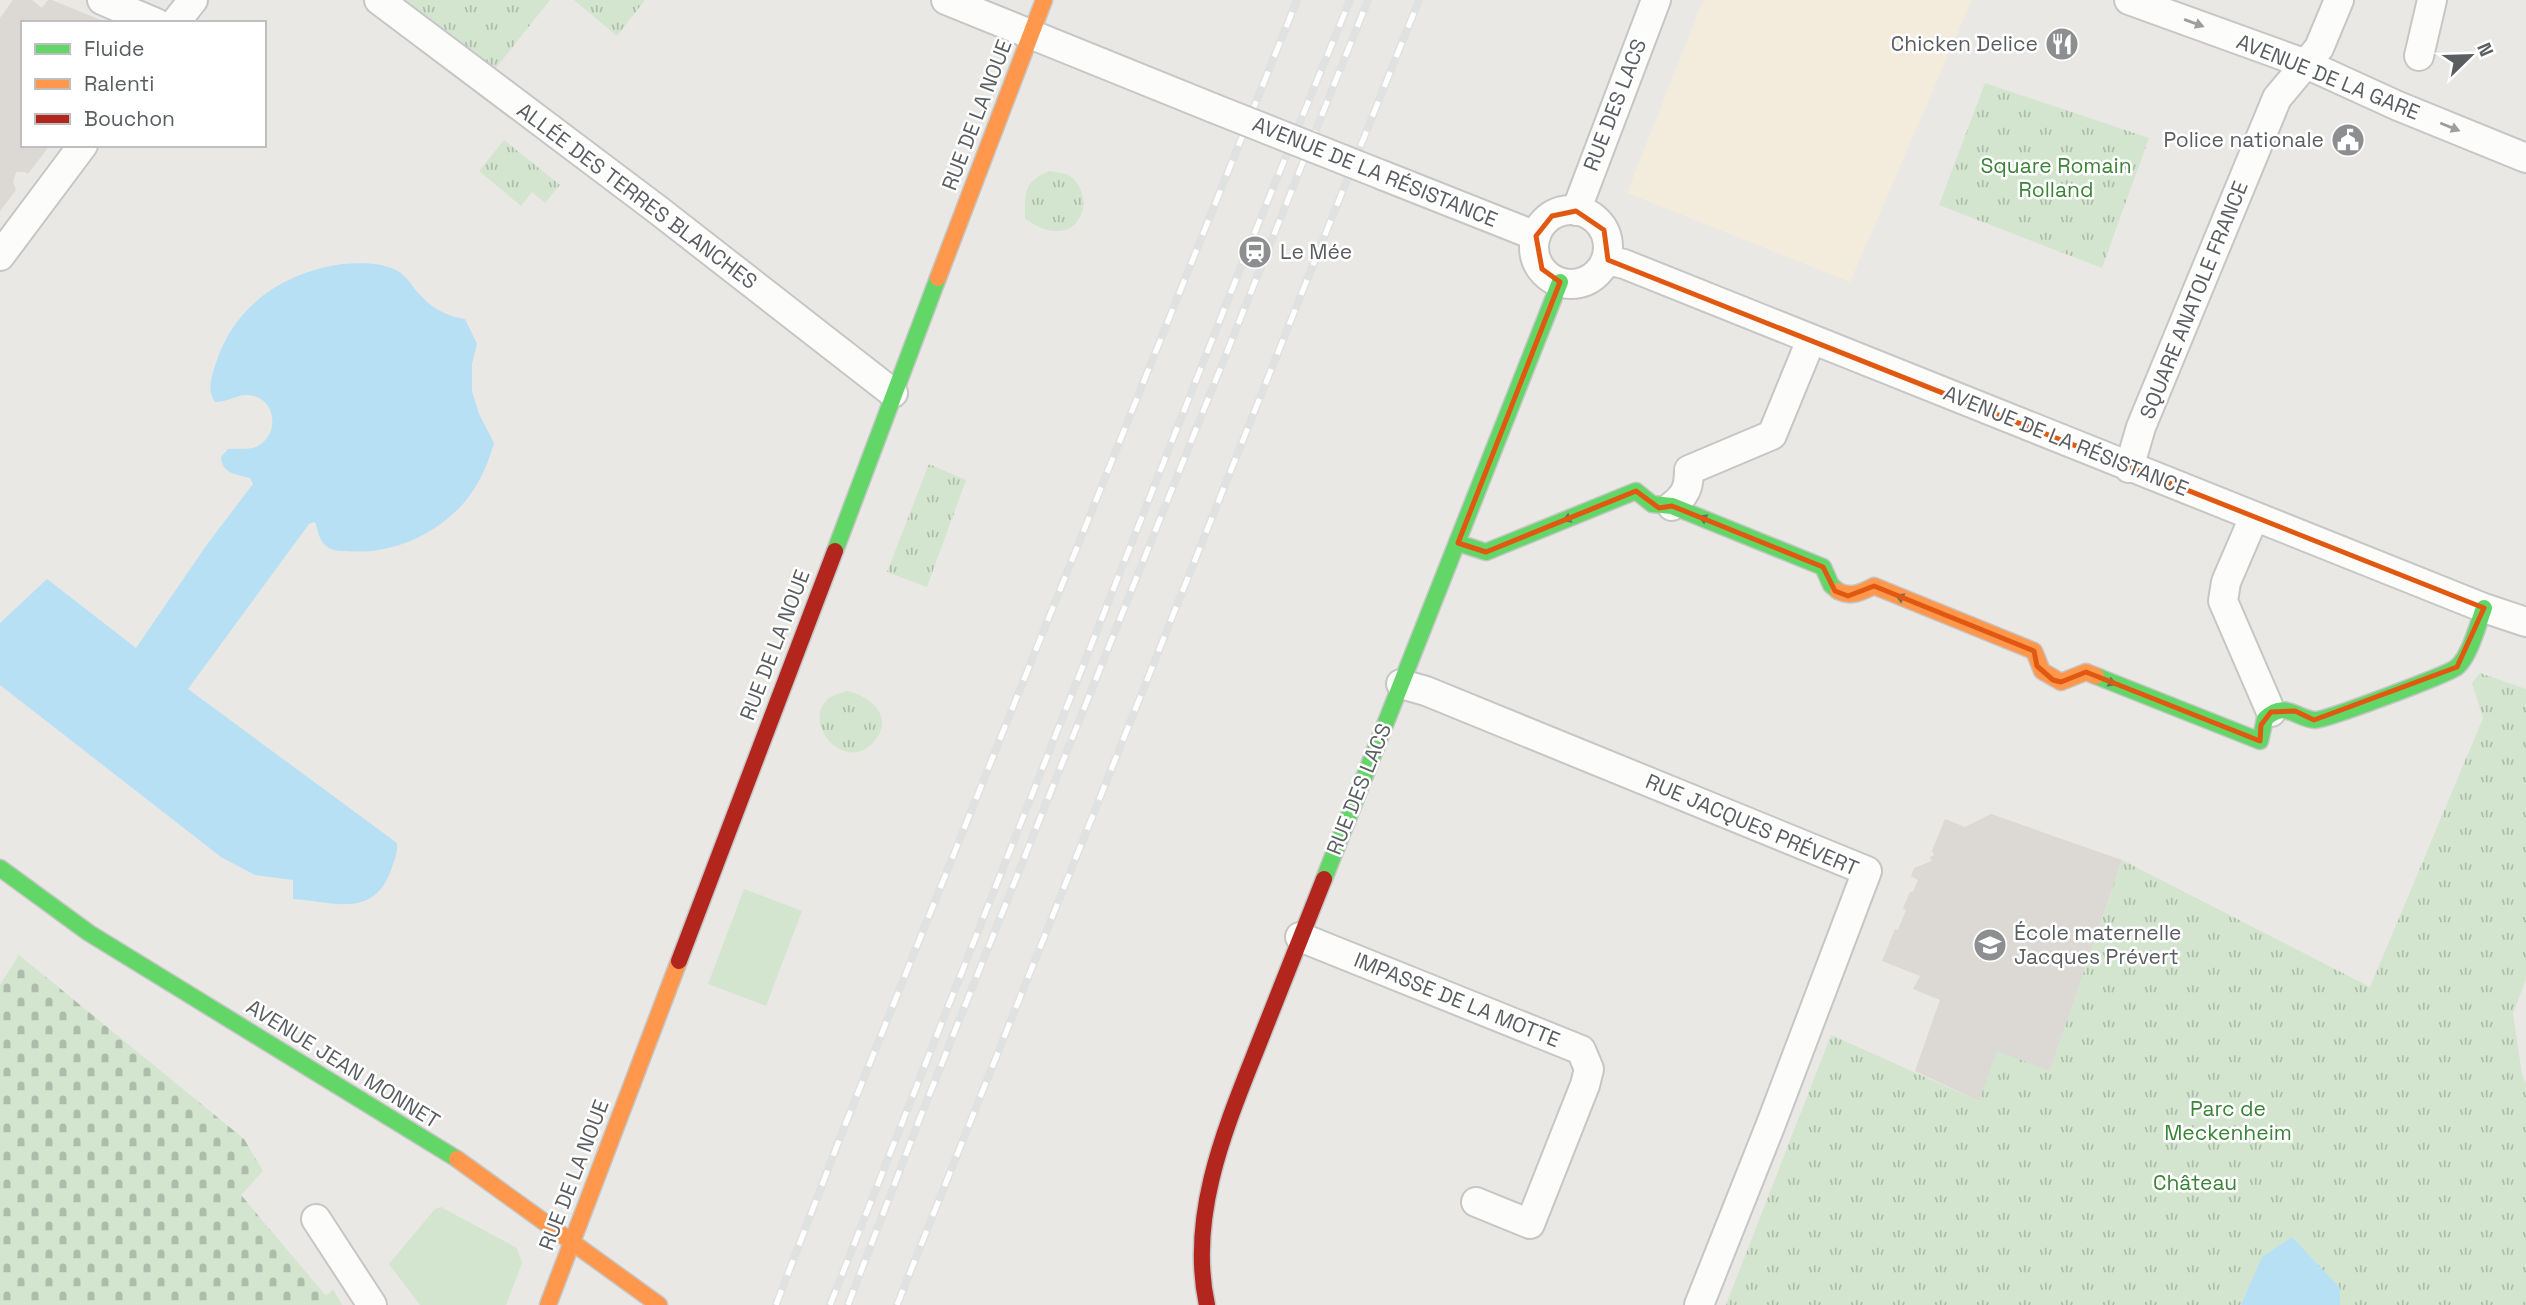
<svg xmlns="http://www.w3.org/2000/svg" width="2526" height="1305" viewBox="0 0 2526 1305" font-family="'Space Grotesk',sans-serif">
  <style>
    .commercial { fill: #f3ecdc }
    .education { fill: #dcd8d3 }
    .grass { fill: #d3e5cf }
    .cemetery { fill: url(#cemetery-stones) }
    .park { fill: url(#park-tufts) }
    .water { fill: #b7e0f5 }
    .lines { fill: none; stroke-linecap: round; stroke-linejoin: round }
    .street-casing { stroke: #c6c6c6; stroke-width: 32 }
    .fast-casing { stroke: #c6c6c6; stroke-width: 19 }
    .slow-casing { stroke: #c6c6c6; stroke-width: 19 }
    .jam-casing { stroke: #c6c6c6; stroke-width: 19 }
    .street { stroke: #fcfcfb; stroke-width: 28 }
    .fast { stroke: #63d668; stroke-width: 16 }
    .slow { stroke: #ff974d; stroke-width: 16 }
    .jam { stroke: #b3261e; stroke-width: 16 }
    .rail-casing { stroke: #e0e1e1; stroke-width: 8 }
    .rail { stroke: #fff; stroke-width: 5; stroke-dasharray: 16; stroke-linecap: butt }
    .street-bridge-casing { stroke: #c6c6c6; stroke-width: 32; stroke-linecap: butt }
    .street-bridge { stroke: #fcfcfb; stroke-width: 28 }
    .oneway { fill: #9b9d9f }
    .oneway2 { fill: #5c7662 }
    .marked { fill: none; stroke: #e15910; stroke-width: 5; stroke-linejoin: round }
    .labels { text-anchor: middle; stroke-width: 5; stroke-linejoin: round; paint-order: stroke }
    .poi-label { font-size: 21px; fill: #5a5e61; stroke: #fff; text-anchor: end }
    .street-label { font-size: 21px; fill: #5a5e61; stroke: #fff }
    .park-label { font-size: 21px; fill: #3a8337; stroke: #fff }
  </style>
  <defs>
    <pattern id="cemetery-stones" width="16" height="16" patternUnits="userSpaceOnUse" patternTransform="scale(1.75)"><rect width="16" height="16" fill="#d3e5cf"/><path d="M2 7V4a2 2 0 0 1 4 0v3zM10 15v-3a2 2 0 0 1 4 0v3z" fill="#aebdab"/></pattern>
    <pattern id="park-tufts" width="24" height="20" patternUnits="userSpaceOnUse" patternTransform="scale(1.75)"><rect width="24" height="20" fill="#d3e5cf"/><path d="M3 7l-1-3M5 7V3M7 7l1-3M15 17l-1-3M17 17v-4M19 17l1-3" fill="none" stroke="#aebdab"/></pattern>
  </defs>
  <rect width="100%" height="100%" fill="#e9e8e4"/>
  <!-- commercial -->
  <path class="commercial" d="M1703 0H1972L1850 282 1627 193Z"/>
  <!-- education -->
  <path class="education" d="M13 0H32L42 8 48 0H52L108 23H23V145H50L28 174 25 172H16L13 182 16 190 0 211V18Z
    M1991 814 2122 860 2050 1071 1979 1101 1915 1071 1940 1000 1913 989 1920 976 1882 961 1895 929 1898 930 1906 910 1903 908 1910 892H1913L1918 880 1911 876 1914 868 1932 861 1930 857 1934 855 1932 851 1945 819 1965 827Z"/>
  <!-- grass -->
  <path class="grass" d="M744 889 802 911 766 1006 708 984Z
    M441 1207 517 1248 522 1263 506 1305H420L389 1264 435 1209Z"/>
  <!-- cemetery -->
  <path class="cemetery" d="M19 955 244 1139 263 1171 241 1195 326 1296 333 1289 342 1305H0V985Z"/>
  <!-- park -->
  <path class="park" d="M391 0H550L488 78Z
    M574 0H645L617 36Z
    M1985 83 2149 138 2102 268 1939 205Z
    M504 140 560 185 545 203 532 192 521 206 479 171Z
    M1049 171C1056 172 1065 173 1070 176 1093 193 1085 233 1055 231 1043 231 1034 224 1025 219 1025 192 1023 182 1049 171Z
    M929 464 966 480 927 587 887 572Z
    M2480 673 2526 689V979L2513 1014 2522 1074 2526 1084V1305H1726L1831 1035 1979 1101 1997 1051 2050 1071 2122 860 2370 987 2483 718 2472 683Z
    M847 691C867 695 892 713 878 736 852 779 800 727 827 700 831 695 841 693 847 691Z"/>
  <!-- water -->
  <path class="water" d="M342 264C359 263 379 262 396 270 409 277 412 288 422 297 433 309 449 317 465 319L477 344 472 364V391L479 414 494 443C487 468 475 494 455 512 426 539 386 555 347 551 339 551 333 551 326 546 319 540 318 531 315 522L309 524 188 689 397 843C398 853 394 861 391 870 373 920 331 901 293 899V880L255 875 221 857 0 685V623L47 579 136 648 208 543 253 484 250 478C236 474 222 474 221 457L228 449C237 448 247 450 256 447 281 436 277 396 247 395 237 395 227 402 215 402 207 390 211 379 215 366 233 306 282 273 342 264Z
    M2292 1237 2340 1288V1305H2241L2262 1257Z"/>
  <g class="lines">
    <defs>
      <path id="street" d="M102 0 156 23
        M379 0 658 210 893 393
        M946 0 1213 108
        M2129 0 2306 64 2398 106 2526 158
        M175 23 193 0
        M2419 56 2432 0
        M1382 175 1536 236
        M1534 247a37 37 0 1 1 74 0a37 37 0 1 1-74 0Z
        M1576 211 1656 0
        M0 256 83 145
        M1607 260 1624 264 2484 608 2526 622
        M2129 468 2141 427 2277 98 2319 48 2339 0
        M1672 506C1686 495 1689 487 1689 470L1772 435 1811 340
        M2254 517 2226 582 2223 601 2271 712
        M1401 684 1426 691 1867 871 1771 1124 1699 1305
        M1300 937 1581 1050 1589 1069 1585 1085 1530 1224 1476 1202
        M316 1219 372 1305"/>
      <path id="fast" d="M1458 543 1486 552 1636 491 1652 504 1672 506 1823 567 1831 585 1838 591
        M835 551 938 278
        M2096 676 2260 741 2265 719C2285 699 2296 719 2315 720 2326 720 2449 674 2457 667 2470 656 2478 624 2484 608
        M0 868 89 933 457 1159
        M1324 879 1560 282"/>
      <path id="slow" d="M938 278 1044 0
        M1838 591C1851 598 1862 592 1874 586L2034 651 2042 671 2061 682 2086 672 2096 676
        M457 1159 659 1305
        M548 1305 679 961"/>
      <path id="jam" d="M679 961 835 551
        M1207 1305C1187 1213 1228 1122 1261 1038 1282 985 1303 932 1324 879"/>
    </defs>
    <!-- street casing -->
    <use href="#street" class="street-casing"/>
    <!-- fast casing -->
    <use href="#fast" class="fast-casing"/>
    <!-- slow casing -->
    <use href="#slow" class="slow-casing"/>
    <!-- jam casing -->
    <use href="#jam" class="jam-casing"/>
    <!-- street -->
    <use href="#street" class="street"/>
    <!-- fast -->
    <use href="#fast" class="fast"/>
    <!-- slow -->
    <use href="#slow" class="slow"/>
    <!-- jam -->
    <use href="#jam" class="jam"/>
    <defs>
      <path id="rail" d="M776 1305 845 1125 1297 0
        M830 1305 1248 249 1350 0
        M848 1305 918 1123 1368 0
        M897 1305 1419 0"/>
    </defs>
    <!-- rail casing -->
    <use href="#rail" class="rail-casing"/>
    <!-- rail -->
    <use href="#rail" class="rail"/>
    <defs>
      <path id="street-bridge" d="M1213 108 1382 175"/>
    </defs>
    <!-- street-bridge casing -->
    <use href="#street-bridge" class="street-bridge-casing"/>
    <!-- street-bridge -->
    <use href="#street-bridge" class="street-bridge"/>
  </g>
  <!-- one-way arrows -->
  <defs><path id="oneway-solid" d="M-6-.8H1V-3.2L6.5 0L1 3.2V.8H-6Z" transform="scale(1.75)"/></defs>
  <g class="oneway">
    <use href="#oneway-solid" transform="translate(2194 23) rotate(20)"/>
    <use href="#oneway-solid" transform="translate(2450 127) rotate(22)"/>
  </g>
  <g class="oneway2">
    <use href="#oneway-solid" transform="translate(1572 517) rotate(158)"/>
    <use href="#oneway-solid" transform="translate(1708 520) rotate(-158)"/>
    <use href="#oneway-solid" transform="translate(1905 599) rotate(-158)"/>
    <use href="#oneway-solid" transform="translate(2107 681) rotate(21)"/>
  </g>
  <!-- marked area -->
  <path class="marked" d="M1576 211 1604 230 1608 260 2484 608 2457 667 2314 720 2295 711 2271 712 2261 725 2260 741 2086 672 2061 682 2053 680 2037 666 2034 651 1874 586 1848 596 1835 591 1823 567 1672 506 1659 508 1636 491 1486 552 1458 543 1560 282 1542 269 1536 236 1552 216Z"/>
  <!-- icons -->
  <defs>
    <symbol id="restaurant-disc" viewBox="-11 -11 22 22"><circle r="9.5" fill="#8c8e8f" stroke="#fff"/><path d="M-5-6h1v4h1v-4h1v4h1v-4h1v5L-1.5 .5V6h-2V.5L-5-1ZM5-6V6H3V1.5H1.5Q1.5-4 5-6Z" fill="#fff"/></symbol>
    <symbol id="civic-disc" viewBox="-11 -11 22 22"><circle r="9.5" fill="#8c8e8f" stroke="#fff"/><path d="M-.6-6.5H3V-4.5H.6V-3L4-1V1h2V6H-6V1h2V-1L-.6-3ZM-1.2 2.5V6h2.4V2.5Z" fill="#fff"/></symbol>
    <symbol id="station-disc" viewBox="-11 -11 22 22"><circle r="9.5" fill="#8c8e8f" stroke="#fff"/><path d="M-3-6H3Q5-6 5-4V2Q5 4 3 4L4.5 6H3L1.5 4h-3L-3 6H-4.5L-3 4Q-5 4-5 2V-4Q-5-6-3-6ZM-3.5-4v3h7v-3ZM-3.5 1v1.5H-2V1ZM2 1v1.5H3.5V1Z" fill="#fff"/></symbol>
    <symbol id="school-disc" viewBox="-11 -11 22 22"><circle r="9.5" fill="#8c8e8f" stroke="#fff"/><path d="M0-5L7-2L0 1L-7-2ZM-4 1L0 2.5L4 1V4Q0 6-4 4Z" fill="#fff"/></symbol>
  </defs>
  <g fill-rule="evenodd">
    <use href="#restaurant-disc" x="2043" y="25" width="38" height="38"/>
    <use href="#civic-disc" x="2329" y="121" width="38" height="38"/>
    <use href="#station-disc" x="1236" y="233" width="38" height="38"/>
    <use href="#school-disc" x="1971" y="926" width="38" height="38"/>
  </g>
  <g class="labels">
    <!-- poi labels -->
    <g class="poi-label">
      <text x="2038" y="51">Chicken Delice</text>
      <text x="2324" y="147">Police nationale</text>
      <text x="1280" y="259" text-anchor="start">Le Mée</text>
      <text x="2014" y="940" text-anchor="start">École maternelle<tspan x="2014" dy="24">Jacques Prévert</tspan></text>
    </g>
    <!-- street labels -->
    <g class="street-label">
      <text transform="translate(2328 77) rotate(22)" y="7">AVENUE DE LA GARE</text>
      <text transform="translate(1615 105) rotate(-69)" y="7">RUE DES LACS</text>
      <text transform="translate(977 115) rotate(-69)" y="7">RUE DE LA NOUE</text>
      <text transform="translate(1375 172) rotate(22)" y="7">AVENUE DE LA RÉSISTANCE</text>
      <text transform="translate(637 196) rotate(37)" y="7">ALLÉE DES TERRES BLANCHES</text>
      <text transform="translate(2194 300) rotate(-68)" y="7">SQUARE ANATOLE FRANCE</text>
      <text transform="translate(2066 441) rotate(22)" y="7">AVENUE DE LA RÉSISTANCE</text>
      <text transform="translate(775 645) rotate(-69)" y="7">RUE DE LA NOUE</text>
      <text transform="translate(1359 789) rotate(-68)" y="7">RUE DES LACS</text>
      <text transform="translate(1752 825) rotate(23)" y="7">RUE JACQUES PRÉVERT</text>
      <text transform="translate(1457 1000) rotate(22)" y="7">IMPASSE DE LA MOTTE</text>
      <text transform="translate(343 1064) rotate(32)" y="7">AVENUE JEAN MONNET</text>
      <text transform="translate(574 1175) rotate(-69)" y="7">RUE DE LA NOUE</text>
    </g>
    <!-- park labels -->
    <g class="park-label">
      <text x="2056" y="173">Square Romain<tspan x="2056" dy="24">Rolland</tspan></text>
      <text x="2228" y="1116">Parc de<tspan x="2228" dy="24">Meckenheim</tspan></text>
      <text x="2195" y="1190">Château</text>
    </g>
  </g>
  <!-- legend -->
  <rect x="21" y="21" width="245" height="126" fill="#ffffff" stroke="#bdbfc0" stroke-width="2"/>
  <rect x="35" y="44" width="35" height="10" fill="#63d668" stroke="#bdbfc0" stroke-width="2"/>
  <text x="84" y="56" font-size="21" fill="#5a5e61">Fluide</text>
  <rect x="35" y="79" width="35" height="10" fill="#ff974d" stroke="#bdbfc0" stroke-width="2"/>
  <text x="84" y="91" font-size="21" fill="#5a5e61">Ralenti</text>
  <rect x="35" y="114" width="35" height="10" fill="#b3261e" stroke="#bdbfc0" stroke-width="2"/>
  <text x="84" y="126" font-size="21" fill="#5a5e61">Bouchon</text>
  <!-- north arrow -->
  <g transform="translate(2470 56) rotate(67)" stroke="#ffffff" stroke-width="5" paint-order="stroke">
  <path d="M0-5L12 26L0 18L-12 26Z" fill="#5a5e61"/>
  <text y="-10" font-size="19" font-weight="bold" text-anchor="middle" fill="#5a5e61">N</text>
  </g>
</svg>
